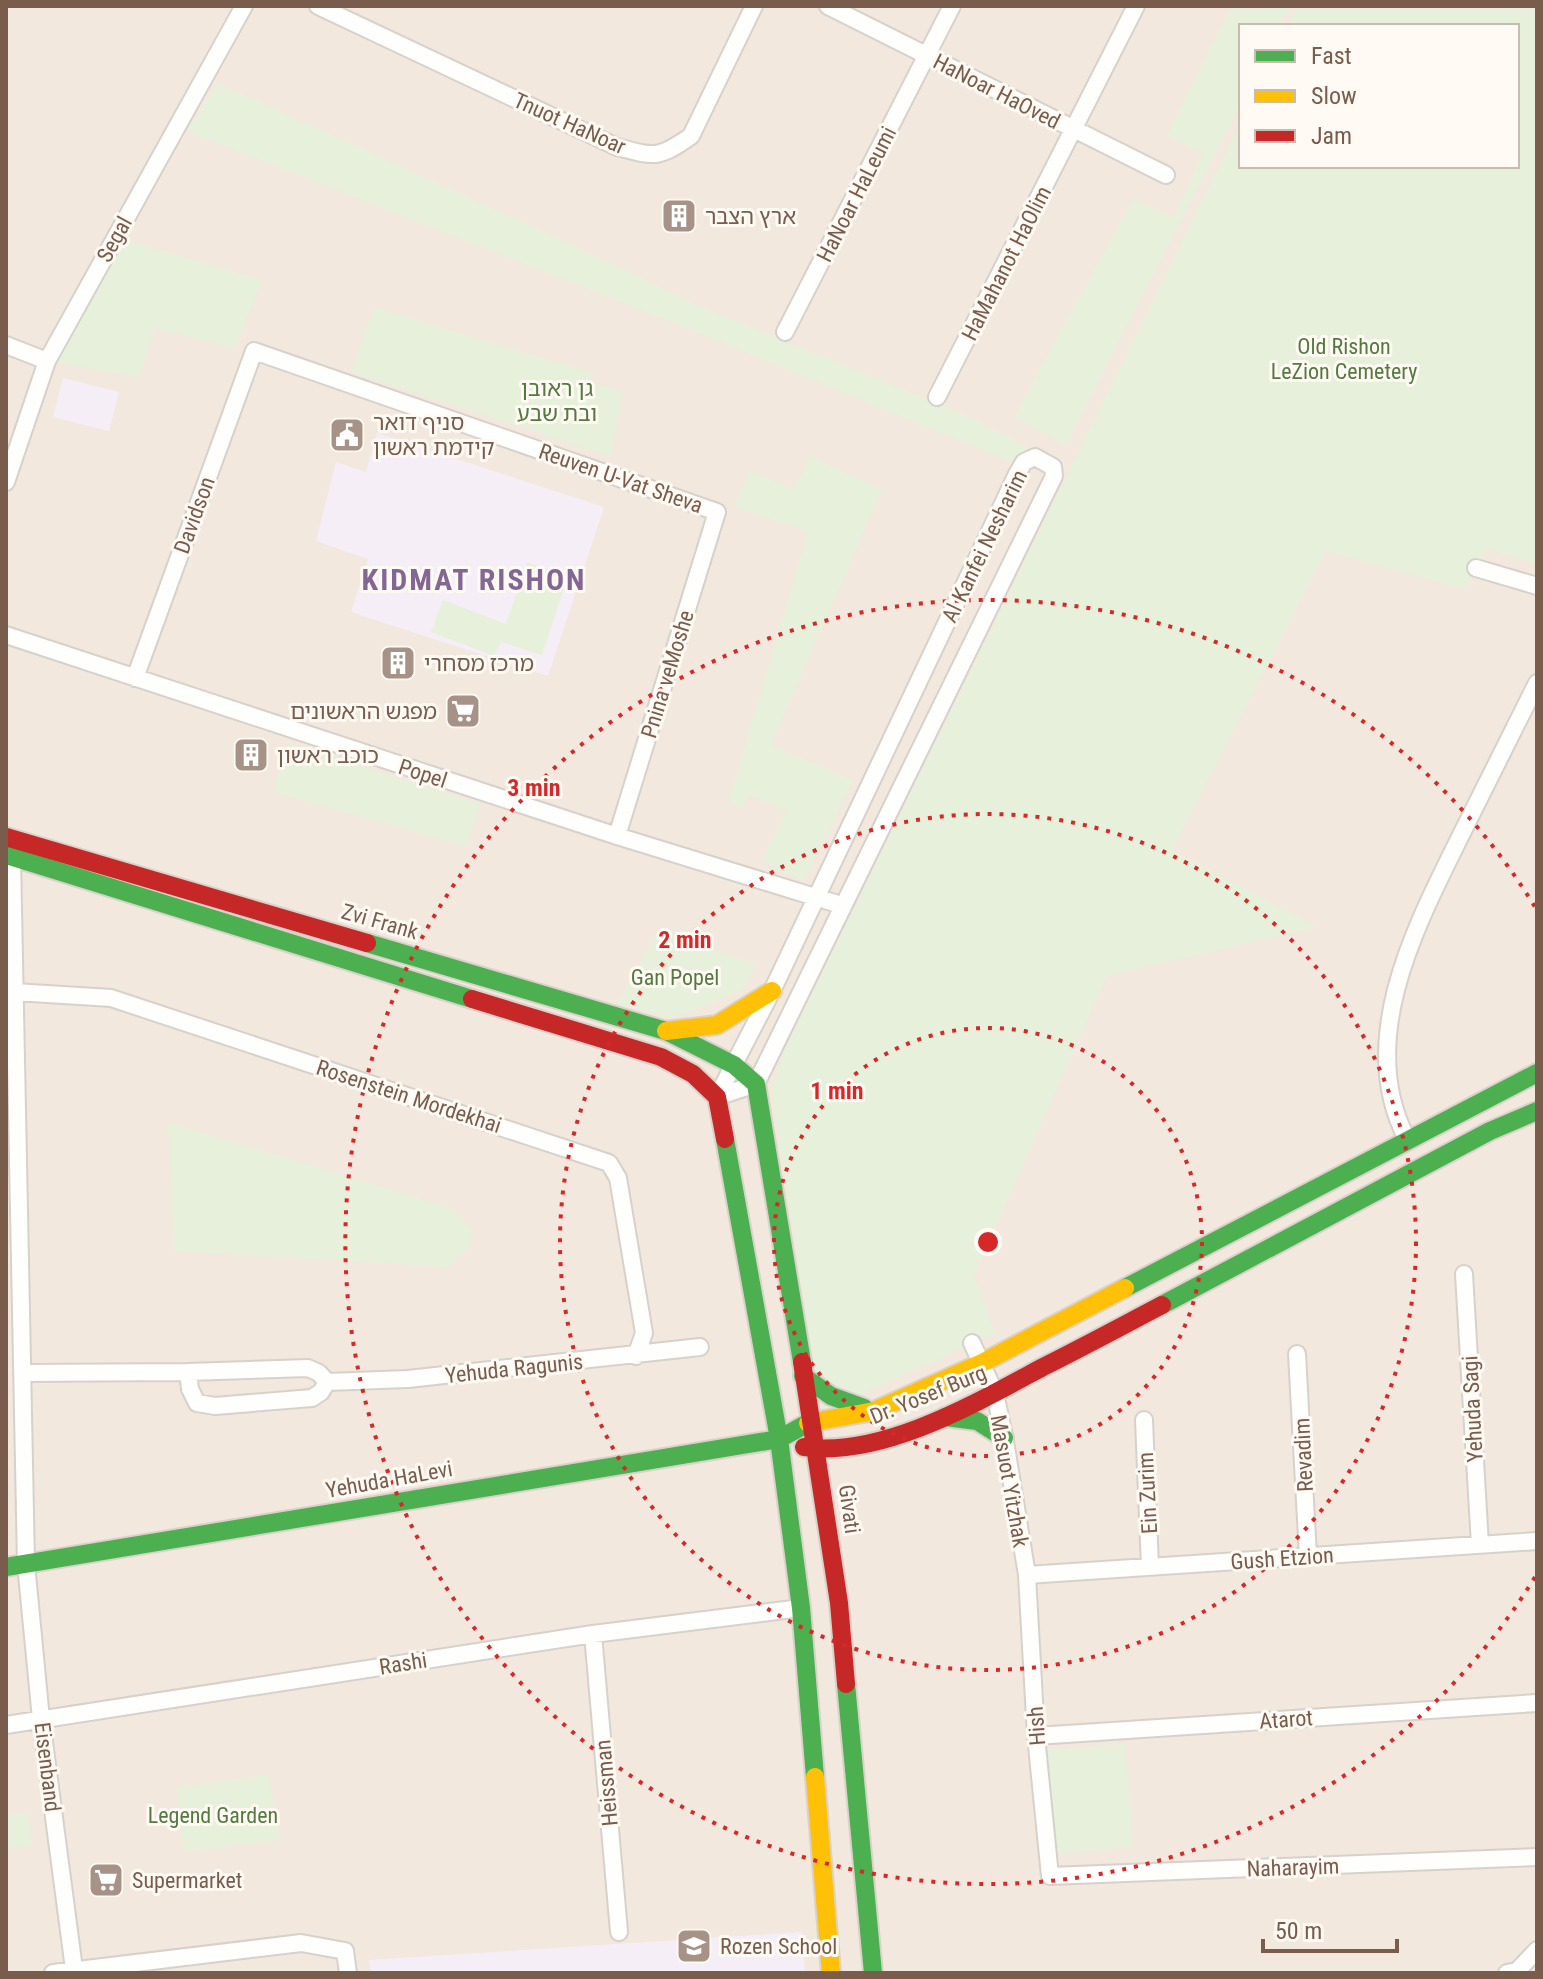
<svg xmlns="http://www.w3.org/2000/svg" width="1543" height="1979" viewBox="0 0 1543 1979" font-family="'Roboto Condensed','Noto Sans Hebrew',sans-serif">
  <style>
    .residential { fill: #f2e8de; fill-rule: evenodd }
    .education { fill: #f6eef6 }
    .green { fill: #e7f0db }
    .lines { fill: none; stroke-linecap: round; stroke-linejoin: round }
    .street-casing { stroke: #d7d1cb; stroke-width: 20 }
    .fast-casing { stroke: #d9d2cb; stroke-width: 22 }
    .slow-casing { stroke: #d9d2cb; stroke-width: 22 }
    .jam-casing { stroke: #d9d2cb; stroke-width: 22 }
    .street { stroke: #fefefd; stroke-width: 16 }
    .fast { stroke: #4caf50; stroke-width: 18 }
    .slow { stroke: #ffc107; stroke-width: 18 }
    .jam { stroke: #c62828; stroke-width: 18 }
    .ring { fill: none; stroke: #d62828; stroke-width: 4; stroke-dasharray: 4 8 }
    .labels { text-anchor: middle; stroke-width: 6; stroke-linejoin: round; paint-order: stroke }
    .street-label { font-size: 22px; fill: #7a5c4d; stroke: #fffaf3 }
    .poi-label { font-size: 22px; fill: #7a5c4d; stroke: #fffaf3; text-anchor: start }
    .park-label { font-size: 22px; fill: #537a41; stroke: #fffaf3 }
    .district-label { font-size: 30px; font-weight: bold; letter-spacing: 2px; fill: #846695; stroke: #fffaf3 }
    .centre { fill: #d62828; stroke: #fffaf3; stroke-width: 4 }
    .ring-label { font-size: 24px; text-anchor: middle; font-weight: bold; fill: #d62828; stroke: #fffaf3; stroke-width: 6; stroke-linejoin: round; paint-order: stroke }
  </style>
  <rect width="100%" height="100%" fill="#f9f5f0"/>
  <!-- residential -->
  <path class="residential" d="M6 6H1537V1973H6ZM1241 26H1517V166H1241Z"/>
  <!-- education -->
  <path class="education" d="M63 378 119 392 109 431 53 417Z
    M377 433 604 507 548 676 351 612 368 559 316 541 336 462 366 472Z
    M802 1932 805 1973H371L369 1960Z"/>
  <!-- green -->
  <path class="green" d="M1232 6H1290L1280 26H1241V103L1066 445 1014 417 1133 199 1174 217 1203 153 1167 135Z
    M1298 6H1537V564L1487 549 1465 589 1326 551 1172 850 1317 927 1107 976 974 1276 995 1333 862 1394 835 1388 815 1374 772 1093 784 1051 1241 122V166H1517V26H1288Z
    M218 83 590 253 698 306 954 410 1028 447 1017 464 670 321 187 131Z
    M116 237 262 280 235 348 155 328 139 377 47 361Z
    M374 307 593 373 590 382 623 393 611 456 351 372Z
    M810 456 882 490 771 745 853 780 804 881 762 860 787 810 749 795 741 809 729 801 808 531 734 507 749 471 794 489Z
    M527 562 568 576 542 655 501 642 494 656 431 632 443 600 506 624Z
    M288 744 481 804 466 846 273 792Z
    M658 932 756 964 744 989 693 1011 669 1017 616 1004Z
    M168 1122 450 1208 471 1228V1245L447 1267 174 1251Z
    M1125 1744 1133 1847 1054 1854 1046 1750Z
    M269 1775 280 1840 184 1852 176 1787Z
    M27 1812 32 1846 6 1849V1815Z"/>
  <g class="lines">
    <defs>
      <path id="street" d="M318 6 617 147C655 157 658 159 691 136L754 6
        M828 6 1166 175
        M785 332 952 6
        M6 345 47 361
        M937 397 1136 6
        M1035 457 1053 467 1054 476 756 1084 717 1097 772 991 1017 474 1024 462Z
        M6 482 47 361 244 6
        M1476 568 1537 586
        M6 635 617 836 841 905
        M135 678 254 351 717 512 617 836
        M12 858 26 1564 41 1719 74 1969
        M15 992 111 998 609 1163 618 1178 644 1333 636 1356
        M1407 1139C1354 1039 1418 922 1463 831 1488 782 1512 732 1537 683
        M1464 1274 1480 1545
        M972 1343 995 1393 1005 1441 1027 1575 1036 1736 1050 1876 1537 1857
        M1297 1354 1308 1556
        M188 1372 190 1389 197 1403 215 1406 312 1398 321 1392 327 1382
        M22 1373 188 1372 308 1368 319 1373 327 1382
        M327 1382 408 1379 700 1347
        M1144 1420 1150 1567
        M1027 1575 1537 1541
        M593 1634 619 1932
        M6 1725 593 1634 801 1608
        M1036 1736 1537 1703
        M53 1973 301 1943 345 1951 348 1973
        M1507 1973 1517 1971 1537 1950"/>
      <path id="fast" d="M6 855 472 999
        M367 943 666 1031 734 1065 756 1084 802 1362
        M725 1139 779 1439 801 1608 815 1777
        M1125 1288 1537 1073
        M1162 1305 1490 1131 1537 1111
        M803 1376 831 1396 864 1408
        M945 1417 977 1421 1004 1438
        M6 1567 779 1439 808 1423
        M846 1684 873 1973"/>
      <path id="slow" d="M666 1031 717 1025 772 991
        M808 1423 874 1411 982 1363 1125 1288
        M815 1777 831 1973"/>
      <path id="jam" d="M6 837 367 943
        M472 999 661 1057 693 1074 717 1097 725 1139
        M802 1362 839 1603 846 1684
        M804 1447C882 1458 976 1403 1043 1367 1083 1347 1122 1326 1162 1305"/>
    </defs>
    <!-- street casing -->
    <use href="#street" class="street-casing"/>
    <!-- fast casing -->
    <use href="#fast" class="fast-casing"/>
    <!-- slow casing -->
    <use href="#slow" class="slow-casing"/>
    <!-- jam casing -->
    <use href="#jam" class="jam-casing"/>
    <!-- street -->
    <use href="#street" class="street"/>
    <!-- fast -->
    <use href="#fast" class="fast"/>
    <!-- slow -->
    <use href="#slow" class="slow"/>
    <!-- jam -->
    <use href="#jam" class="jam"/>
  </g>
  <!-- distance rings -->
  <g class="ring">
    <circle cx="988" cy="1242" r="214"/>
    <circle cx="988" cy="1242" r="428"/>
    <path d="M1535 1577A642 642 0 1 1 1535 907"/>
  </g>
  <!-- icons -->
  <defs>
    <symbol id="building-square" viewBox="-11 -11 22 22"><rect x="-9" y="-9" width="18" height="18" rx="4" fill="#a69286" stroke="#fffaf3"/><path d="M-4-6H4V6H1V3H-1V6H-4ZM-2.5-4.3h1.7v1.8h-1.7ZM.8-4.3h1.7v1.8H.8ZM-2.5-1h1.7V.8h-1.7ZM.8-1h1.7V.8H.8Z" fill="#fff"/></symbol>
    <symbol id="civic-square" viewBox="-11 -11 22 22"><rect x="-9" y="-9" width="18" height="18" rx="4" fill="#a69286" stroke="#fffaf3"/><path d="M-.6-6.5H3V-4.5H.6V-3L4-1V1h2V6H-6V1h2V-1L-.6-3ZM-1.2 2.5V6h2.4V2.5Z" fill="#fff"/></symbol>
    <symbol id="supermarket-square" viewBox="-11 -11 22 22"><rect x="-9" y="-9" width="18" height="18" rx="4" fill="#a69286" stroke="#fffaf3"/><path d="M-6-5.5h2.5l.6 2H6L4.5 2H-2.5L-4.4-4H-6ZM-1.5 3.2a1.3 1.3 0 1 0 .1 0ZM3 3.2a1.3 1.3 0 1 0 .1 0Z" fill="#fff"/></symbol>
    <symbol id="school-square" viewBox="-11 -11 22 22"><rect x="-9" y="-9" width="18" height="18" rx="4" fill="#a69286" stroke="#fffaf3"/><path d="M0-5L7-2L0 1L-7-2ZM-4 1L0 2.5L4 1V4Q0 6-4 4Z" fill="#fff"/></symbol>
  </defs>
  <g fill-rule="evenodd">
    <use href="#building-square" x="659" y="196" width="40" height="40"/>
    <use href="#civic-square" x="327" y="415" width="40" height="40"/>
    <use href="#building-square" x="378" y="643" width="40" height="40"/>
    <use href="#supermarket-square" x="443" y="691" width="40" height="40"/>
    <use href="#building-square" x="231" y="735" width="40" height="40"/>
    <use href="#supermarket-square" x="86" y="1860" width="40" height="40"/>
    <use href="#school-square" x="674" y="1926" width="40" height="40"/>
  </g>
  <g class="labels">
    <!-- street labels -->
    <g class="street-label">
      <text transform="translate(997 91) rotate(27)" y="8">HaNoar HaOved</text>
      <text transform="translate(570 123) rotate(24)" y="8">Tnuot HaNoar</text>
      <text transform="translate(856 194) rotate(-63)" y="8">HaNoar HaLeumi</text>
      <text transform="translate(114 239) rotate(-61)" y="8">Segal</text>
      <text transform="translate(1006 263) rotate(-63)" y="8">HaMahanot HaOlim</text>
      <text transform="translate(621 478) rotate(19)" y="8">Reuven U-Vat Sheva</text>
      <text transform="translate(194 515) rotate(-70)" y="8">Davidson</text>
      <text transform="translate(984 546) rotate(-64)" y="8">Al Kanfei Nesharim</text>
      <text transform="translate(667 674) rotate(-73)" y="8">Pnina veMoshe</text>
      <text transform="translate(423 773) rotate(18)" y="8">Popel</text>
      <text transform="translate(380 921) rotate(16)" y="8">Zvi Frank</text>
      <text transform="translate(409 1096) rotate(18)" y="8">Rosenstein Mordekhai</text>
      <text transform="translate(514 1368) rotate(-6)" y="8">Yehuda Ragunis</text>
      <text transform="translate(928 1394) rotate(-22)" y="8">Dr. Yosef Burg</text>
      <text transform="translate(1472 1409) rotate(-93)" y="8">Yehuda Sagi</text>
      <text transform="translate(1303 1455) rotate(-93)" y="8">Revadim</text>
      <text transform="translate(389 1479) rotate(-10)" y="8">Yehuda HaLevi</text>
      <text transform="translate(1010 1481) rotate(80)" y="8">Masuot Yitzhak</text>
      <text transform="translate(1147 1493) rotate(-93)" y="8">Ein Zurim</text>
      <text transform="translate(850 1509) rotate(82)" y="8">Givati</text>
      <text transform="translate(1282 1558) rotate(-4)" y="8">Gush Etzion</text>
      <text transform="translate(403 1663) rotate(-9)" y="8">Rashi</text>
      <text transform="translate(1286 1719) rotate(-4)" y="8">Atarot</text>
      <text transform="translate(1036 1726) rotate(-94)" y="8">Hish</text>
      <text transform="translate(48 1767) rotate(83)" y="8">Eisenband</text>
      <text transform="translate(606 1783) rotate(-95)" y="8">Heissman</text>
      <text transform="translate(1293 1867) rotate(-2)" y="8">Naharayim</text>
    </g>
    <!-- poi labels -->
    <g class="poi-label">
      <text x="705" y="224">ארץ הצבר</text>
      <text x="373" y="430">סניף דואר<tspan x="373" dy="25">קידמת ראשון</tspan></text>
      <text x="424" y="671">מרכז מסחרי</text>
      <text x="437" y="719" text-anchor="end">מפגש הראשונים</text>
      <text x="277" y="763">כוכב ראשון</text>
      <text x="132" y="1888">Supermarket</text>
      <text x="720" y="1954">Rozen School</text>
    </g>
    <!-- park labels -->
    <g class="park-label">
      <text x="1344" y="354">Old Rishon<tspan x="1344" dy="25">LeZion Cemetery</tspan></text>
      <text x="557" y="396">גן ראובן<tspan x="557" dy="25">ובת שבע</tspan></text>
      <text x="675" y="985">Gan Popel</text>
      <text x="213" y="1823">Legend Garden</text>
    </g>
    <!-- district labels -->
    <g class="district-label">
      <text x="474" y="590">KIDMAT RISHON</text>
    </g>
  </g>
  <circle cx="988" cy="1242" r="12" class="centre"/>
  <g class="ring-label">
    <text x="534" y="796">3 min</text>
    <text x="685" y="948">2 min</text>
    <text x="837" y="1099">1 min</text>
  </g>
  <!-- border -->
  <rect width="1543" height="1979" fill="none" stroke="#7a5c4d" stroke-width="16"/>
  <!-- legend -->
  <rect x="1239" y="24" width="280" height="144" fill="#fffaf3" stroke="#cabbb1" stroke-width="2"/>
  <rect x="1255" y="50" width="40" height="12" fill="#4caf50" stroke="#cabbb1" stroke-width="2"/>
  <text x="1311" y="64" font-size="24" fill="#7a5c4d">Fast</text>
  <rect x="1255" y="90" width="40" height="12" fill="#ffc107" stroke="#cabbb1" stroke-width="2"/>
  <text x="1311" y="104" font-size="24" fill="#7a5c4d">Slow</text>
  <rect x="1255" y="130" width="40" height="12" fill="#c62828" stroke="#cabbb1" stroke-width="2"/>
  <text x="1311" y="144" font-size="24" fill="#7a5c4d">Jam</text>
  <!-- scale -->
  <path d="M1263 1939v12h134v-12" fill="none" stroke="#7a5c4d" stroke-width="4"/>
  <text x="1275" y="1939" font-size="24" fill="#7a5c4d" stroke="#fffaf3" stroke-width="6" paint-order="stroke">50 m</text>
</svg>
